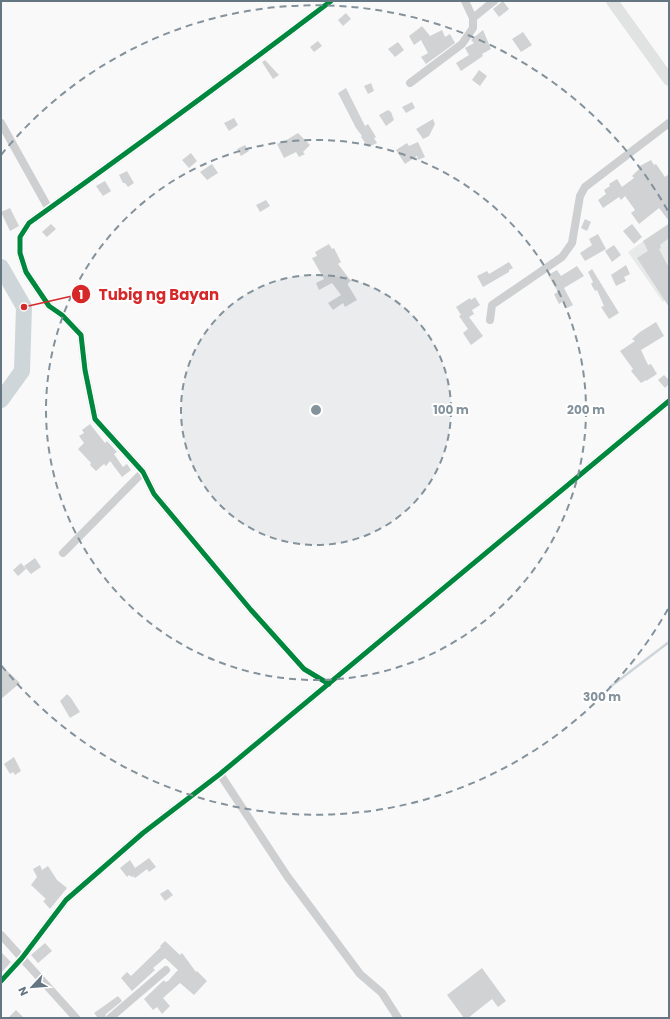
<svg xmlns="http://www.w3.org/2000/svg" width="670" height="1019" viewBox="0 0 670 1019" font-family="Poppins,sans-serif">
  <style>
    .built { fill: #e8e9e9 }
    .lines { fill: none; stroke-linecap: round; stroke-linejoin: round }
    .stream { stroke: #ced6d9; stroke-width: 2.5 }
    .river { stroke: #ced6d9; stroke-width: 16 }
    .building { fill: #d0d2d3 }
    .street { stroke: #cecfd0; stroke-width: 8 }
    .secondary { stroke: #e1e2e2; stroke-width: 12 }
    .cycleway-casing { stroke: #fff; stroke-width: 8 }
    .cycleway { stroke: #00873e; stroke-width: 5 }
    .ring { fill: none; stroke: #84929c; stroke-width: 2; stroke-dasharray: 7 5 }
    .centre { fill: #84929c; stroke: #fff; stroke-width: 2 }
    .ring-label { font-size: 12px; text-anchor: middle; font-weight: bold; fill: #84929c; stroke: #fff; stroke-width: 4; stroke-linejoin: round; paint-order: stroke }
    .leader { fill: none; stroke: #d62828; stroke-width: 1.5 }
    .callout-dot { fill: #d62828; stroke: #fff; stroke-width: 1.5 }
    .mark-label { font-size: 12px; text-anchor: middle; font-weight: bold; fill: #fff }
    .callout-label { font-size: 15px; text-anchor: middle; font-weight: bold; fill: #d62828; stroke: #fff; stroke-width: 4; stroke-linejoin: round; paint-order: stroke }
  </style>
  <rect width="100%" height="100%" fill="#f9f9f9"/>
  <!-- built -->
  <path class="built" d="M669 223V297L663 302 628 252Z"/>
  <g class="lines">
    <!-- stream -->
    <path class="stream" d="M610 687 669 642"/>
    <!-- river -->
    <path class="river" d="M1 267 24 307 22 371 1 400"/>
  </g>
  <!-- building -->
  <path class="building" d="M503 1 509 9 499 17 493 9Z
    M346 13 351 19 343 26 338 20Z
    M422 26 430 36 442 30 445 37 450 34 455 43 426 64 421 57 428 53 421 40 414 45 409 36Z
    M483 30 491 49 482 54 483 56 461 71 456 63 469 55 465 48 474 43 471 40 472 39Z
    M523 32 532 45 521 52 512 39Z
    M318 41 322 46 314 52 310 47Z
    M398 42 404 50 395 57 388 49Z
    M265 60 279 75 273 79 262 62Z
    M479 70 487 76 480 86 472 80Z
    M371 83 374 91 368 94 364 86Z
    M346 88 365 126 368 124 376 137 374 138 377 143 368 147 361 137 362 136 356 128 338 93Z
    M412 102 415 108 406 113 402 107Z
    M388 110 391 112 394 120 386 126 379 115Z
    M234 118 238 125 229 131 224 123Z
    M433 119 435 124 429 136 423 139 416 129Z
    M298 133 310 145 303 152 305 154 299 157 296 152 284 158 277 144 284 140 285 141Z
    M418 142 425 157 418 160 417 156 405 164 396 150 407 143 409 146Z
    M245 145 249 151 241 156 237 149Z
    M191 153 197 161 189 168 182 160Z
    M651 160 654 165 656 164 665 177 669 174V221L659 208 639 224 631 213 635 210 625 196 621 200 619 197 603 208 598 200 606 194 604 190 610 186 609 184 617 179 622 187 634 178 632 176 639 169 638 167Z
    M212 164 218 173 207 180 200 172Z
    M127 171 134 183 128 187 125 183H123L119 175Z
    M105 181 111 191 103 196 96 186Z
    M266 200 270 206 260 212 256 205Z
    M10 208 19 226 10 231 1 212Z
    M585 219 591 222 587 231 581 228Z
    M51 224 56 229 47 237 42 232Z
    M632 224 642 237 634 244 623 231Z
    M669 224V238L660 245 661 248 659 249 669 268V307L637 258 648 251 643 241Z
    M598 234 606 249 585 261 580 253 592 245 589 239Z
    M329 244 332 249 334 248 341 262 338 264 351 281 348 283V285L357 300 345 307 343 303 333 310 328 303 341 295 332 283 319 290 316 283 324 279 312 258 317 256 315 252Z
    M614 245 621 255 612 262 605 251Z
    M509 262 513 268 509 270V272L483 287 477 276 487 271 489 274Z
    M626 265 630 274 624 277 626 281 616 286 611 275Z
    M577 266 584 276 564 288 573 305 567 308 563 301 559 304 554 294 558 292 548 275 557 270 561 276Z
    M592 269 619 313 609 319 601 307 604 306 597 290 595 291 591 284 593 282 588 272Z
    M475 297 480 305 472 310 474 314 469 317 483 336 471 345 463 333 468 329 459 316 461 315 456 307 470 298 471 300Z
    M656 322 664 336 641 350 648 365 651 364 657 374 646 381V380L641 383 631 371 633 369 620 351 635 341 632 339 640 332Z
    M664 375 669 380V384L665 388 658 380Z
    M90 424 105 443 107 441 117 452 114 454 123 467 127 464 131 470 122 477 110 461 106 466 104 464 96 471 90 465 91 463 78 449 84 443 79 436 84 433 82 430Z
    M35 558 41 567 31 574 24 566Z
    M21 563 26 569 18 576 13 570Z
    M1 665 20 683 1 699Z
    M67 694 71 698 80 712 70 718 60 701Z
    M14 757 21 771 15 775 13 772 10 774 4 764Z
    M149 858 156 867 149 872 147 869 135 878 133 876 132 877 129 875 127 877 120 868 130 860 135 868Z
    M40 865 42 870 48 866 57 880 67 888 50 909 43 901 46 899 31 885 37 877 33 869Z
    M168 889 173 895 165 901 160 894Z
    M165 941 180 955 182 953 196 972 197 971 207 981 194 995 180 983 163 998 170 1006 162 1014 157 1007 153 1010 144 999 164 980 165 982 168 981 178 970 165 958 153 968 155 970 132 991 121 978 127 972 131 976 161 947 160 946Z
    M45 943 52 951 38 963 31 955Z
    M1 952 11 962 1 973Z
    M482 968 506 1001 498 1007 492 999 468 1018H464L447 995Z
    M118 996 122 1001 106 1014 105 1018H98L94 1013Z
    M16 1010 24 1018H8Z"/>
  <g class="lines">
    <!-- street -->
    <path class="street" d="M473 18 494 1
      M410 83 462 44 473 28V18L465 1
      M1 123 49 209
      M490 320 492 305 562 257 572 243 580 196 585 187 669 123
      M63 553 143 472
      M329 684 304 669 251 610 154 494 143 472 95 419 85 370 81 335 62 315 49 306 26 272 20 253V237L29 223C131 150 232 76 331 1
      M220 774 287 876 360 974 382 993 398 1018
      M1 935 76 1018
      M1 981 22 958 66 900 143 833 220 774 669 401
      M110 1018 166 970"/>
    <!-- secondary -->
    <path class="secondary" d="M612 1 669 80"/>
    <defs>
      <path id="cycleway" d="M329 684 304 669 251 610 154 494 143 472 95 419 85 370 81 335 62 315 49 306 26 272 20 253V237L29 223C131 150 232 76 331 1
        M1 981 22 958 66 900 143 833 220 774 669 401"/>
    </defs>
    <!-- cycleway casing -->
    <use href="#cycleway" class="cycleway-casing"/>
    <!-- cycleway -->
    <use href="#cycleway" class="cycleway"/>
  </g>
  <!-- distance rings -->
  <circle cx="316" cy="410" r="135" fill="#84929c" fill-opacity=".12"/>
  <g class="ring">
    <circle cx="316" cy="410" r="135"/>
    <circle cx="316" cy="410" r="270"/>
    <path d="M668 609A405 405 0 0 1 1 665M1 155A405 405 0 0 1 668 211"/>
  </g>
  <circle cx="316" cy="410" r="6" class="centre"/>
  <g class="ring-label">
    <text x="451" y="414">100 m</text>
    <text x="586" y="414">200 m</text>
    <text x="602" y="701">300 m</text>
  </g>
  <!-- callouts -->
  <path class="leader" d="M24 307L81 294"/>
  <g class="callout-dot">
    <circle cx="24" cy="307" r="4"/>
    <circle cx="81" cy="294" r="10"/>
  </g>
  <g class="mark-label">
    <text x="81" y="299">1</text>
  </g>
  <g class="callout-label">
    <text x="159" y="300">Tubig ng Bayan</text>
  </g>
  <!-- border -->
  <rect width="670" height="1019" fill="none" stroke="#657683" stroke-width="4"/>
  <!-- north arrow -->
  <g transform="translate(32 987) rotate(244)" stroke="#ffffff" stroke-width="3" paint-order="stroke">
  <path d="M0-3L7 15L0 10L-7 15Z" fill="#657683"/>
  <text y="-6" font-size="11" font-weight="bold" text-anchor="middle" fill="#657683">N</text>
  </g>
</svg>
